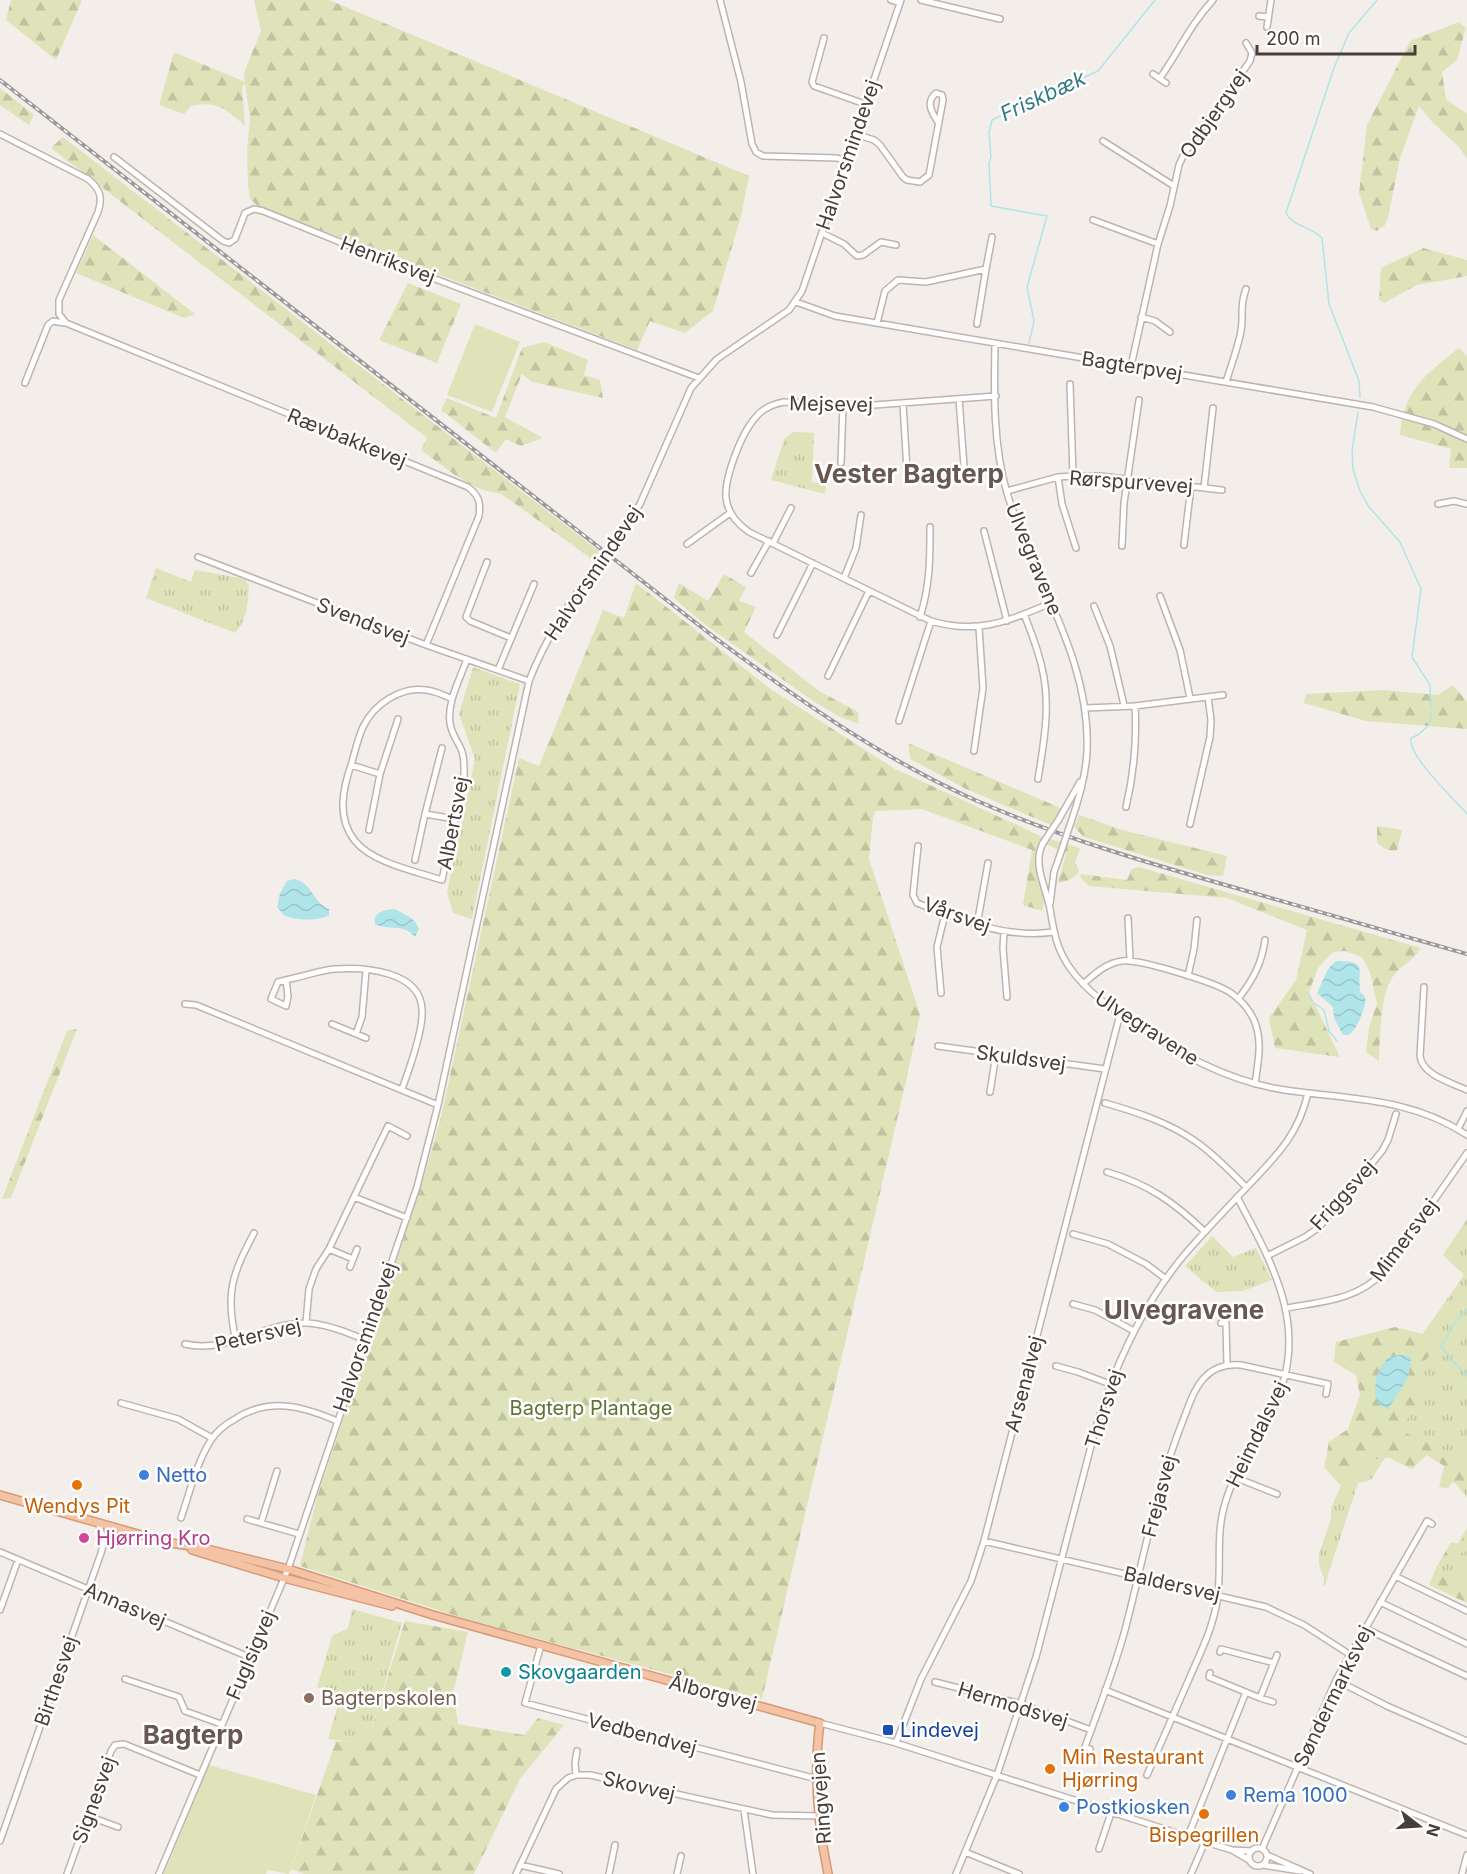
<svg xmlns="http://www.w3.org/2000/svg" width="1467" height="1874" viewBox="0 0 1467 1874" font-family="Inter,sans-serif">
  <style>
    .grass { fill: url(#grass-tufts) }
    .forest { fill: url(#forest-firs) }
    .pitch { fill: #dee3b9 }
    .water { fill: url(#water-waves) }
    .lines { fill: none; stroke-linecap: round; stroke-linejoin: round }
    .stream { stroke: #afe4e9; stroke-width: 1.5 }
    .minor-casing { stroke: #beb4af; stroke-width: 8 }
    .major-casing { stroke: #d79a76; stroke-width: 10 }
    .minor { stroke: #fff; stroke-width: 5 }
    .major { stroke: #f4c3a5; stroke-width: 7 }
    .rail-casing { stroke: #999; stroke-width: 4 }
    .rail { stroke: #fff; stroke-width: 1.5; stroke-dasharray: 4.5; stroke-linecap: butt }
    .minor-bridge-casing { stroke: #beb4af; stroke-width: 8; stroke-linecap: butt }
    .minor-bridge { stroke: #fff; stroke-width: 5 }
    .shop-dot { fill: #3f7fe0; stroke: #fff; stroke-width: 2 }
    .food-dot { fill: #e8710a; stroke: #fff; stroke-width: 2 }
    .hotel-dot { fill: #d1479c; stroke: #fff; stroke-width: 2 }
    .culture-dot { fill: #0f9aa8; stroke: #fff; stroke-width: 2 }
    .education-dot { fill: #8d6e63; stroke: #fff; stroke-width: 2 }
    .transit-dot { fill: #1a4fb4; stroke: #fff; stroke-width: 2 }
    .labels { text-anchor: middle; stroke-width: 5; stroke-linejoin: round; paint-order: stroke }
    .street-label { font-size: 20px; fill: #473e3a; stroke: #fff }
    .park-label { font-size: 20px; fill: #607333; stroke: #fff }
    .shop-label { font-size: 20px; fill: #366cbe; stroke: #fff; text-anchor: start }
    .food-label { font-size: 20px; fill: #c56008; stroke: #fff }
    .hotel-label { font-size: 20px; fill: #b23c85; stroke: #fff; text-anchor: start }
    .culture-label { font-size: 20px; fill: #0d838f; stroke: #fff; text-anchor: start }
    .education-label { font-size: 20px; fill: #785e54; stroke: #fff; text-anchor: start }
    .transit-label { font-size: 20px; fill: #164399; stroke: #fff; text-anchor: start }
    .water-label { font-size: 21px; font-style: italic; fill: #337b82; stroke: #fff }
    .district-label { font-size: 26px; font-weight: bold; fill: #695852; stroke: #fff }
  </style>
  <defs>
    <pattern id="grass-tufts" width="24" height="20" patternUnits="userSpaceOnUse" patternTransform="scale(1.5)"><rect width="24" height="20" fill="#dee3b9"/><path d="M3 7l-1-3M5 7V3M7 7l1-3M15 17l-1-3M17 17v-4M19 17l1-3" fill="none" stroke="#c0c4a0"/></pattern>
    <pattern id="forest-firs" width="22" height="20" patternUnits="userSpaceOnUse" patternTransform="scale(1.5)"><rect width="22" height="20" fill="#dee3b9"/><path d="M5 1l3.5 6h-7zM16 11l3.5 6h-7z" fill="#c0c4a0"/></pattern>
    <pattern id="water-waves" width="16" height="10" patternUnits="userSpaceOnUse" patternTransform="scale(1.5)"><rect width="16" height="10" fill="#afe4e9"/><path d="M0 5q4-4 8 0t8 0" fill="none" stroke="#98c5c9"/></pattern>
  </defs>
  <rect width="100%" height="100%" fill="#f4eeeb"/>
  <!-- grass -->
  <path class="grass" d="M793 432 814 433 812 482 826 484 825 494 771 480 784 439Z
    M156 568 191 582 195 570 245 579 249 586C248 602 247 621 235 633L146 598Z
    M473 667 520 684 472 919 453 913 447 893 475 759 459 714Z
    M1467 1219V1497L1452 1480 1463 1459 1401 1432 1371 1480 1358 1483 1324 1587V1578L1319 1565V1554L1331 1519V1508L1346 1474 1426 1356 1422 1335 1464 1275 1443 1255Z
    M1212 1236 1233 1257 1256 1248 1272 1280 1243 1291 1216 1292 1185 1266Z
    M1467 1528V1600L1430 1583 1437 1566 1457 1545Z
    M352 1609 402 1623 367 1744 328 1739 341 1695 317 1687 332 1636 348 1628Z"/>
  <!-- forest -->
  <path class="forest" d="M11 0H82L56 60 6 20Z
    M254 0H329L749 176 741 216 713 311 685 333 650 321 637 350 258 206 250 199 248 185 247 149 250 119 245 83 242 88 245 126C226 109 218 100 190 106L184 114 159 105 174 52 245 82 244 73 261 31Z
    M1459 22 1466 28 1457 60 1442 72 1446 99 1467 114V159L1459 147 1433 123 1419 106 1400 158 1388 217 1385 225 1377 231 1371 229 1359 193 1367 125 1410 41Z
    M0 88 34 115 29 125 0 105Z
    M63 137 599 551 593 560 500 493C473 493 443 465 421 450L427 438 51 148Z
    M93 235 195 314 184 318 76 273Z
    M1423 248 1467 260V276L1417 285 1384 303 1379 300 1381 268Z
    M408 283 461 304 437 363 379 340Z
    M544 342 588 360 584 375 600 380 603 398 532 382 522 374 505 417 543 438 521 446 506 439 496 453 441 410 447 398 496 418 522 348Z
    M1459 348 1467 356V468H1449L1451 449 1400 435C1403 390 1426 374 1459 348Z
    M724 574 746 587 739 601 756 607 744 632 819 691 858 712 859 724 840 717 813 701 707 626 678 602 674 597 679 583 708 601Z
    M636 583 772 690 895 769 1043 837 1080 848 1075 863 1079 870C1076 879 1067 881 1058 883L1066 853 1041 842C1028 869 1051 887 1042 911L1023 905 1032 850 922 809 876 811 873 816 869 859 920 1014 907 1077 762 1699 469 1620 300 1566 317 1497 420 1190 441 1117 519 758 539 766 603 610 624 618Z
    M1453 685 1467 702V729L1366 721 1304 703 1306 694 1383 690 1438 695Z
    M908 743 1063 809 1051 825 966 789 910 759Z
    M1079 815 1122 830 1227 856 1223 876 1207 875 1084 837 1074 827Z
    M1377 826 1402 830 1397 850C1389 852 1382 848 1377 842Z
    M1139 867 1421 948C1414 961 1400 965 1392 978 1380 996 1380 1039 1379 1061L1366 1052 1369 1027 1377 1004 1370 972 1362 957 1345 951 1333 952 1318 968 1309 992 1340 1057 1275 1048 1269 1018 1296 980 1307 930 1227 898 1089 886 1080 877 1081 874 1127 880 1132 869Z
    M77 1029 11 1198 2 1199 67 1031Z
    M1395 1327 1442 1339 1421 1366 1419 1377V1397L1401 1431 1467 1460V1488L1453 1482 1448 1488 1439 1487 1444 1466 1427 1455 1412 1469 1390 1458 1373 1459 1340 1485 1324 1467 1329 1442 1348 1429 1360 1395 1356 1375 1334 1362 1336 1342Z
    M1467 1532V1551L1446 1558 1437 1566 1452 1584 1467 1578V1603L1429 1585 1437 1566 1451 1542 1459 1544Z
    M405 1621 468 1632 453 1693 458 1724 524 1735 538 1718 564 1725 520 1779 474 1874H305L291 1869 336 1741 367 1743Z"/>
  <!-- pitch -->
  <path class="pitch" d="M475 324 520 342 492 412 447 395Z
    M209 1765 316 1795 289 1874 268 1870 266 1874H164Z"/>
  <!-- water -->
  <path class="water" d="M294 879C312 882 313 903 329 909V915C320 921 294 921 284 915 283 914 278 908 277 907L280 893 287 881Z
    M394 909C404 914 416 918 419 929L415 937C404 923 389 931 375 924 373 912 384 910 394 909Z
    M1336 961C1369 961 1357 969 1360 990 1362 998 1362 990 1365 998 1367 1005 1357 1028 1351 1033 1348 1036 1347 1035 1343 1035L1334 1018 1333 1007 1317 993 1328 969Z
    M1402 1355 1410 1357C1413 1377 1398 1393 1388 1409 1386 1408 1380 1405 1379 1404 1370 1392 1378 1361 1392 1356 1395 1355 1399 1355 1402 1355Z"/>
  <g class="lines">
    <!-- stream -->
    <path class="stream" d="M1029 343 1034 321 1027 287 1047 216 991 206 989 163 991 157 989 132 992 120 1098 71 1155 0
      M1360 397 1359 381 1329 304 1322 238C1312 227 1292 226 1286 213L1334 68 1349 33 1377 0
      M1358 412 1352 451 1353 469 1360 491 1369 507 1400 542 1421 589 1412 657 1430 685 1431 708
      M1431 712 1429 725 1418 735 1411 738C1407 755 1455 800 1467 814
      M1310 996 1312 1001
      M1314 1003 1324 1010 1329 1031 1337 1041
      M1467 1309 1455 1322 1441 1347 1467 1376"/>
    <defs>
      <path id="minor" d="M720 0 741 82 752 144 756 152 763 156 837 158 845 161
        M891 0 900 3
        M921 0 1000 19
        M1259 16 1268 17
        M1267 27 1271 0
        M824 38 812 82 814 86 865 104
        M1153 74 1166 83
        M1160 78C1179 51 1190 25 1213 0
        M0 134 88 179C100 189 103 197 98 212L59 300V314L66 323 468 487C479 496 481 502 479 516L426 645
        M855 134 874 140 880 145 903 177 907 180 920 182 929 175 943 100 942 95 936 93C925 102 932 113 938 122
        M1103 141 1174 186
        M114 157 223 241 229 243 235 239 245 213 254 209 263 211 382 259 699 378
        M1093 220 1158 244
        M822 233 844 244 857 256 863 255 881 242 896 245
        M796 302 835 316 1373 407 1434 424 1467 439
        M1141 317 1155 321 1170 332
        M877 323 885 291 898 280 926 282 986 269 992 237
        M977 324 986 269
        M995 344C994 393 993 445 1007 493 1033 579 1091 658 1087 751 1086 776 1079 799 1071 822
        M1131 366 1158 244 1170 206 1179 165 1184 154 1250 61 1252 53 1246 43
        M1226 382C1231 365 1238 348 1241 331 1244 315 1239 307 1246 289
        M25 383 48 325 53 321 64 323
        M1070 384 1073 476
        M996 396 874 405 784 402C773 404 763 408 756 417 742 432 721 483 727 503 730 516 739 525 749 532L931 621C978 635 1008 621 1051 603
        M959 399 965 479
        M903 404 907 470
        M841 463 843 404
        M1058 477 1062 504 1076 548
        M1204 488 1213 408
        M1007 491 1058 477 1073 476H1100L1222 490
        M1438 504 1454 501 1467 504
        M984 531 1007 621
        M773 543 791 508
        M687 544 730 513
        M613 545 640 504 691 388 717 359 789 310 802 291 901 0
        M1184 545 1191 486
        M1122 546 1124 503 1139 400
        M198 557 426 645 529 681
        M487 562 466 617 470 621 511 638
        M751 573 769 541
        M844 578 856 548 861 515
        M1160 596 1180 650 1190 698
        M1094 606 1110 646 1124 705
        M1024 614C1031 632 1038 649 1042 668 1051 705 1044 742 1038 779
        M920 617C930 586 930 558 930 527
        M777 635 813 563
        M498 670 534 584
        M828 676 869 591
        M452 699C444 695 436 691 426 690 401 686 374 704 363 727 358 738 355 751 352 762 343 788 336 817 355 841 373 863 415 871 442 880L464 777C464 767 465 758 461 749 457 740 451 733 450 723 447 702 460 679 467 659
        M1085 708 1135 706 1223 695
        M899 721 931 621
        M442 748 425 814 455 819
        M974 751 983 688 979 628
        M351 765 380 774
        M1126 807C1134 773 1137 741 1135 706
        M1059 819 1080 782
        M1190 824 1210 737 1211 720 1208 697
        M369 830 380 774 398 719
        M1043 843C1032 864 1046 887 1050 909 1054 932 1056 948 1070 968 1087 992 1111 1008 1135 1024 1180 1054 1226 1080 1279 1089 1346 1100 1408 1096 1467 1135
        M918 846 913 895 917 903C960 920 1006 939 1053 932
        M415 860 425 814
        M1050 904 1054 872 1061 852
        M1128 918 1130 960
        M977 925 988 863
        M1004 932 1003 948 1007 997
        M1188 976 1194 949 1197 920
        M286 980 288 996 286 1006 271 999 278 982 290 979C305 976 321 970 335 969 365 967 420 971 422 1009 424 1029 409 1070 402 1089
        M1083 984C1095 974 1106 963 1122 961 1139 959 1215 982 1231 993 1241 1000 1249 1009 1254 1020 1263 1041 1258 1062 1255 1084
        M1424 987 1420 1056C1422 1075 1452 1083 1467 1090
        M941 993 937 947 945 914
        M1238 999C1253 980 1262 963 1265 940
        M185 1004 196 1005 438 1105
        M332 1024 366 1038
        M356 1034 362 1017 366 971
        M938 1046 1105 1069
        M990 1092 996 1054
        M1105 1103C1136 1112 1168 1122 1195 1141 1214 1154 1230 1171 1246 1187
        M1458 1129 1467 1111
        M1107 1172C1148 1184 1174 1202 1205 1232
        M354 1197 407 1218
        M1073 1234 1108 1244 1146 1264 1166 1279
        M329 1249 353 1259
        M1267 1256 1305 1237 1318 1228 1328 1217 1382 1151 1388 1140 1396 1114
        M350 1267 357 1249
        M1073 1304 1095 1310 1134 1331
        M1287 1308C1325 1301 1357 1300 1385 1271L1467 1153
        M306 1323 309 1289 316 1269 329 1249 388 1126 407 1136
        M1221 1323H1226L1227 1365
        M236 1341C225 1293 232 1275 254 1233
        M185 1344C228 1354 264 1322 307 1323 327 1324 347 1332 365 1340
        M1056 1366 1078 1372 1110 1384
        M121 1403 178 1419 212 1438
        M1234 1477 1277 1494
        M181 1518C190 1492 196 1464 211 1440 217 1431 226 1424 235 1419 269 1397 303 1406 337 1421
        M247 1519 299 1534
        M261 1523 277 1471
        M984 1541 1266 1607 1304 1625 1349 1654
        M0 1552 249 1657
        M1395 1576 1467 1611
        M1380 1602 1467 1644
        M0 1610 18 1560
        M1364 1628 1467 1676
        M541 1645 525 1703 817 1779
        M1220 1652 1221 1649 1274 1663
        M1210 1673 1209 1677 1260 1698 1277 1655
        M125 1679 179 1697 185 1711 221 1724
        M1336 1680 1387 1706 1467 1741
        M935 1682 1021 1704 1091 1730
        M1105 1690 1467 1835
        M1260 1698 1273 1702
        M820 1723 896 1743 1205 1842 1232 1850 1251 1851
        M896 1743 921 1679 971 1581 984 1541 1120 1014
        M1090 1749 1085 1747C1099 1708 1114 1670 1125 1630 1143 1561 1156 1489 1182 1423 1188 1408 1193 1390 1204 1378 1214 1367 1227 1364 1241 1365L1328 1384 1326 1394
        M576 1775 575 1763 577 1751
        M1147 1775C1161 1743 1175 1711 1189 1679 1199 1656 1211 1632 1216 1607 1223 1574 1215 1540 1224 1507 1234 1470 1254 1444 1272 1410 1312 1333 1274 1266 1237 1197
        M744 1810 753 1874
        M88 1816 118 1827
        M1188 1836 1246 1692
        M0 1841 101 1553 104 1542 98 1522
        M1249 1857a9 9 0 1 1 18 0a9 9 0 1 1-18 0Z
        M1099 1849 1111 1813
        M1262 1849 1336 1680 1427 1521 1432 1524
        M1232 1850 1249 1860
        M965 1852 1019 1874
        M1267 1855 1310 1874
        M520 1865 559 1874
        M1263 1865 1300 1871
        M67 1874 111 1751 115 1745 124 1744 200 1775
        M159 1874 288 1569 417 1187 438 1105 529 681C546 637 570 600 599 563
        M516 1874 556 1789 568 1778 576 1775H590L772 1815 819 1816
        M609 1874 615 1845
        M677 1874 681 1856
        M956 1874 997 1775 1036 1657 1096 1427C1115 1365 1143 1304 1185 1254 1205 1231 1226 1209 1247 1187 1276 1156 1298 1136 1308 1093
        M1191 1874 1205 1842
        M1462 1874 1467 1855"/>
      <path id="major" d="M0 1495 173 1544
        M171 1543 203 1548 288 1569 433 1615 820 1723C813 1773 818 1825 828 1874
        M192 1550 284 1578 392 1606"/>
    </defs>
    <!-- minor casing -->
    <use href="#minor" class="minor-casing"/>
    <!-- major casing -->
    <use href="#major" class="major-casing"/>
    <!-- minor -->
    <use href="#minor" class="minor"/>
    <!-- major -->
    <use href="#major" class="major"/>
    <defs>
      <path id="rail" d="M0 80 714 637C796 698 881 758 975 800 1059 837 1148 863 1236 888 1313 910 1390 932 1467 954"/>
    </defs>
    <!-- rail casing -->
    <use href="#rail" class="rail-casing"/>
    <!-- rail -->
    <use href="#rail" class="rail"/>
    <defs>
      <path id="minor-bridge" d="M599 563 613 545
        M1043 843 1059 819
        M1061 852 1071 822"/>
    </defs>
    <!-- minor-bridge casing -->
    <use href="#minor-bridge" class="minor-bridge-casing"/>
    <!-- minor-bridge -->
    <use href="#minor-bridge" class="minor-bridge"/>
  </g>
  <!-- markers -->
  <g class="shop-dot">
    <circle cx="144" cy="1475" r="6"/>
    <circle cx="1231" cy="1795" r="6"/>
    <circle cx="1064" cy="1807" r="6"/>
  </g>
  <g class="food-dot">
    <circle cx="77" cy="1485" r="6"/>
    <circle cx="1050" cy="1769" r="6"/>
    <circle cx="1204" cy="1814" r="6"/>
  </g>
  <circle class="hotel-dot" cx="84" cy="1538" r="6"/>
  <circle class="culture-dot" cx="506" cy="1672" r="6"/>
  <circle class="education-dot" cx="309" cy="1698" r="6"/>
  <rect class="transit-dot" x="882" y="1724" width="12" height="12" rx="3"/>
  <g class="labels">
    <!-- street labels -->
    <g class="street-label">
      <text transform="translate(1214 114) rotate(-55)" y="7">Odbjergvej</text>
      <text transform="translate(848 155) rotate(-71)" y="7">Halvorsmindevej</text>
      <text transform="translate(388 260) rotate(21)" y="7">Henriksvej</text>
      <text transform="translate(1132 366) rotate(9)" y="7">Bagterpvej</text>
      <text transform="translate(831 404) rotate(1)" y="7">Mejsevej</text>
      <text transform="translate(347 438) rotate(22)" y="7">Rævbakkevej</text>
      <text transform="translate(1131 482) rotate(4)" y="7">Rørspurvevej</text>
      <text transform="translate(1034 559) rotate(68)" y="7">Ulvegravene</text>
      <text transform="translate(593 573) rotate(-56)" y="7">Halvorsmindevej</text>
      <text transform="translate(363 621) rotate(21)" y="7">Svendsvej</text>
      <text transform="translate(453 823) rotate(-79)" y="7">Albertsvej</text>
      <text transform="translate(957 915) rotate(20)" y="7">Vårsvej</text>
      <text transform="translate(1147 1028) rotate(33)" y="7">Ulvegravene</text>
      <text transform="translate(1021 1058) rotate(8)" y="7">Skuldsvej</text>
      <text transform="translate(1343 1195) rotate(-48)" y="7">Friggsvej</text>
      <text transform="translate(1404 1240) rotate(-53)" y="7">Mimersvej</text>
      <text transform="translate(258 1335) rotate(-13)" y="7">Petersvej</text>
      <text transform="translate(365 1337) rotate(-71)" y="7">Halvorsmindevej</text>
      <text transform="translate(1024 1384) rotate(-75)" y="7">Arsenalvej</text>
      <text transform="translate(1104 1409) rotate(-72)" y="7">Thorsvej</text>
      <text transform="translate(1257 1434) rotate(-64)" y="7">Heimdalsvej</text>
      <text transform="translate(1159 1496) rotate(-75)" y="7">Frejasvej</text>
      <text transform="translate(1172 1584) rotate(13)" y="7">Baldersvej</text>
      <text transform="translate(125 1605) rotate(23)" y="7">Annasvej</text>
      <text transform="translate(251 1655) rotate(-67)" y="7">Fuglsigvej</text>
      <text transform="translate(56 1681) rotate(-71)" y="7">Birthesvej</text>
      <text transform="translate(713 1693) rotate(15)" y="7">Ålborgvej</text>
      <text transform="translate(1333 1696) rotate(-64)" y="7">Søndermarksvej</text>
      <text transform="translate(1013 1705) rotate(17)" y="7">Hermodsvej</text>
      <text transform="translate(642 1734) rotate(15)" y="7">Vedbendvej</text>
      <text transform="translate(639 1786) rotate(13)" y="7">Skovvej</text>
      <text transform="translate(821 1798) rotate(-94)" y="7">Ringvejen</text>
      <text transform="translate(94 1800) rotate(-70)" y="7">Signesvej</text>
    </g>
    <!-- park labels -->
    <g class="park-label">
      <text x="591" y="1415">Bagterp Plantage</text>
    </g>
    <!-- shop labels -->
    <g class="shop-label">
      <text x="156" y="1482">Netto</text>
      <text x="1243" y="1802">Rema 1000</text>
      <text x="1076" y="1814">Postkiosken</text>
    </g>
    <!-- food labels -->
    <g class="food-label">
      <text x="77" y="1513">Wendys Pit</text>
      <text x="1062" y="1764" text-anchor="start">Min Restaurant<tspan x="1062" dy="23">Hjørring</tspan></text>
      <text x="1204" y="1842">Bispegrillen</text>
    </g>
    <!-- hotel labels -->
    <g class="hotel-label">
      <text x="96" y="1545">Hjørring Kro</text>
    </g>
    <!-- culture labels -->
    <g class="culture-label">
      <text x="518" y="1679">Skovgaarden</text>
    </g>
    <!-- education labels -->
    <g class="education-label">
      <text x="321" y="1705">Bagterpskolen</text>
    </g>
    <!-- transit labels -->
    <g class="transit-label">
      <text x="900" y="1737">Lindevej</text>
    </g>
    <!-- water labels -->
    <g class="water-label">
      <text transform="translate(1043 96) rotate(-25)" y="7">Friskbæk</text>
    </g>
    <!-- district labels -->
    <g class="district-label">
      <text x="909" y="483">Vester Bagterp</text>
      <text x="1184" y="1319">Ulvegravene</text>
      <text x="193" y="1744">Bagterp</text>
    </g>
  </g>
  <!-- north arrow -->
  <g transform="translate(1419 1826) rotate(107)" stroke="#ffffff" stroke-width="4.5" paint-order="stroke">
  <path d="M0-4.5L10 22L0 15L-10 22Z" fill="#473e3a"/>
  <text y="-9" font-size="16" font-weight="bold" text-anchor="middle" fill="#473e3a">N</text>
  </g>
  <!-- scale -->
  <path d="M1257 45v9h158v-9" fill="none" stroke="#473e3a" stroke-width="3"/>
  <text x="1266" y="45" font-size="18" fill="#473e3a" stroke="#ffffff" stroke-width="4.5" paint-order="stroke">200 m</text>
</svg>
